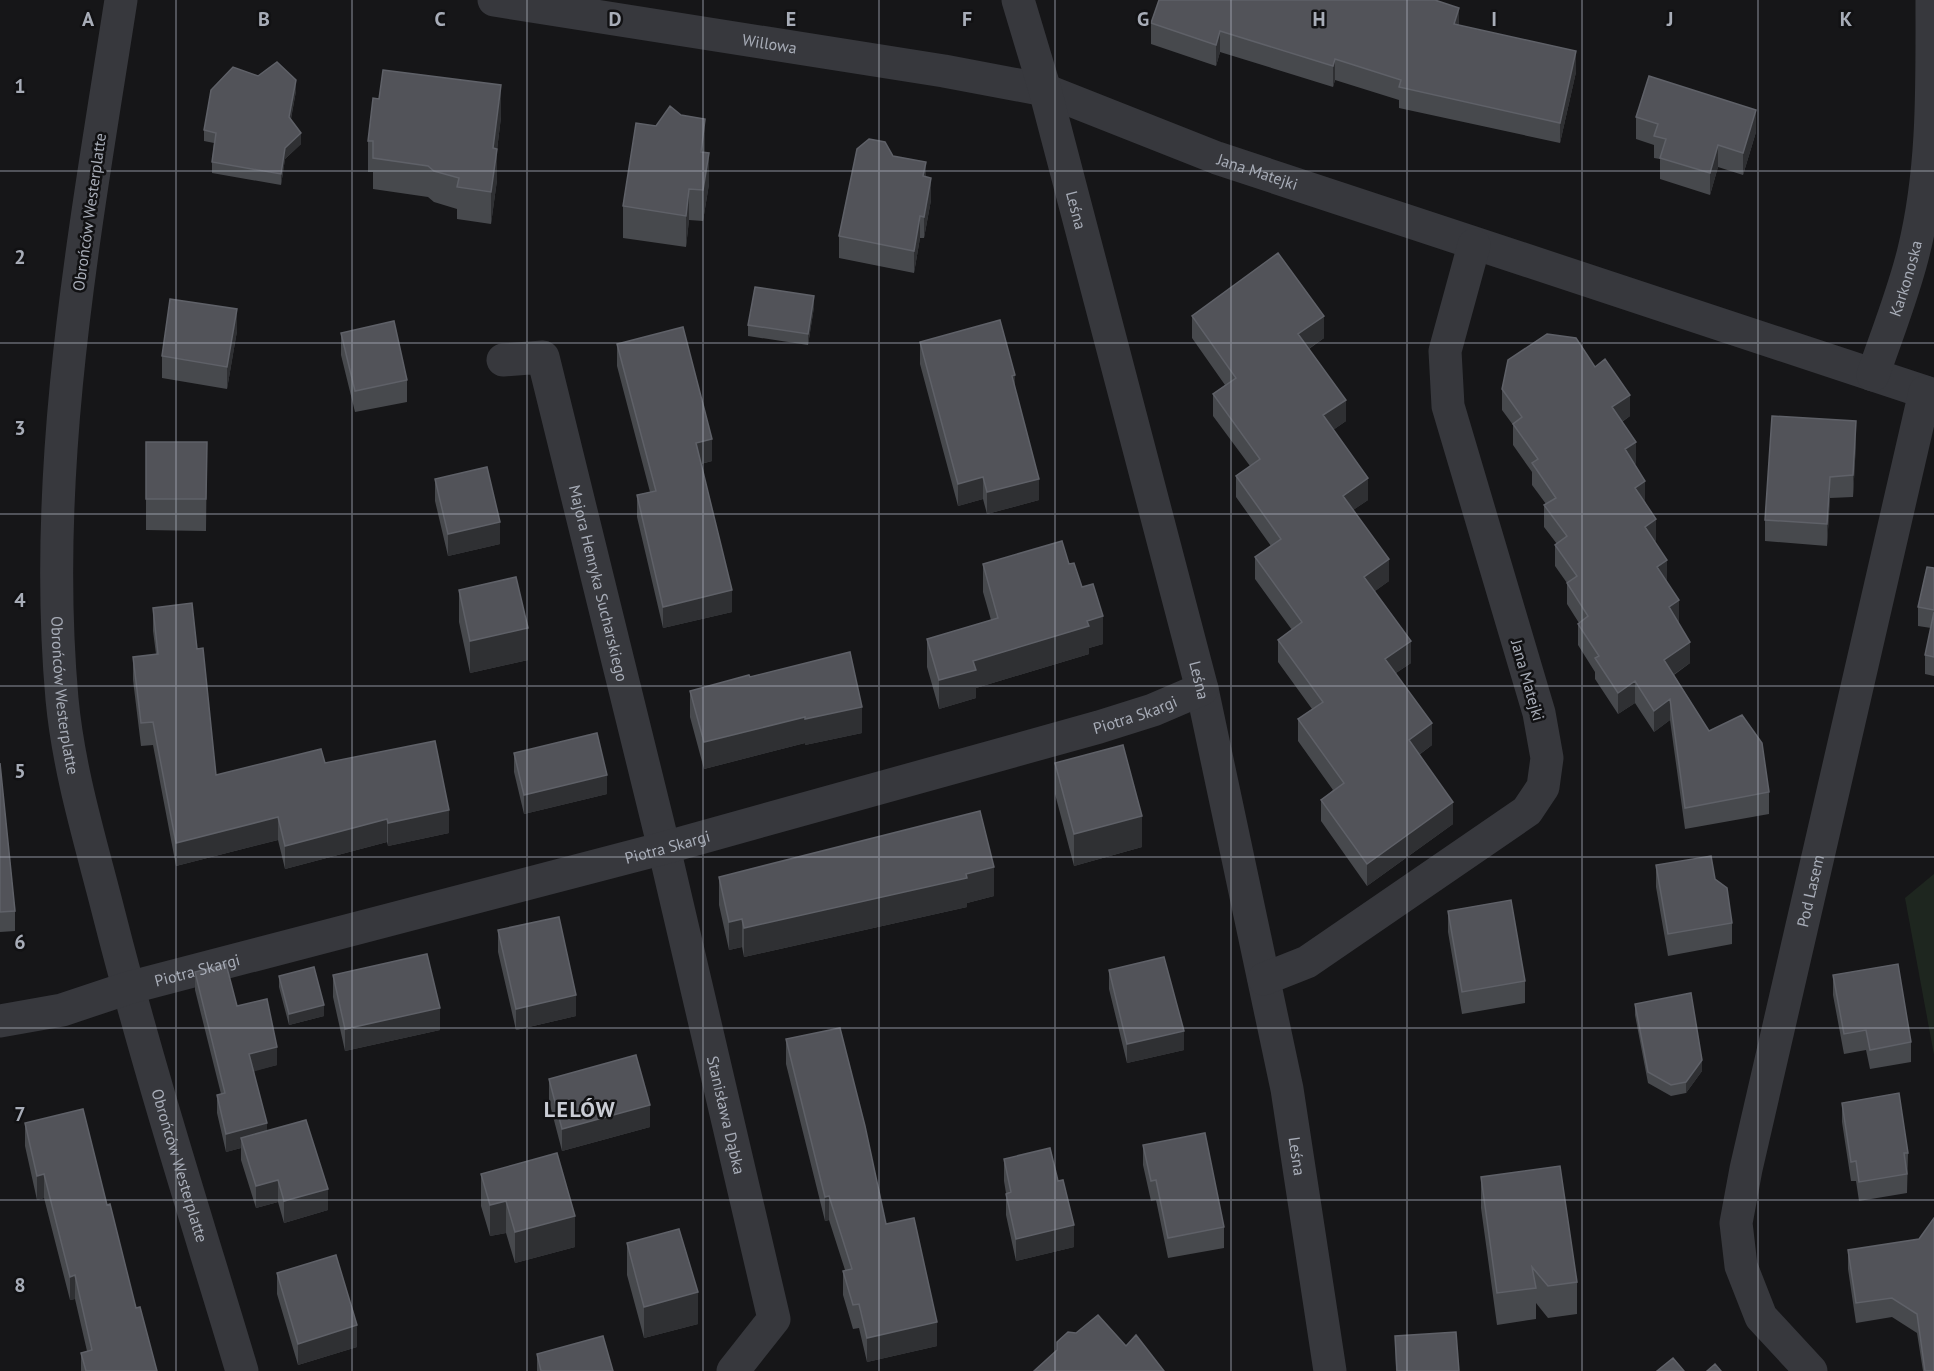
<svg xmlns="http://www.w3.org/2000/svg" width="1934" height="1371" viewBox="0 0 1934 1371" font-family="'PT Sans',sans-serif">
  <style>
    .green { fill: #1e261f }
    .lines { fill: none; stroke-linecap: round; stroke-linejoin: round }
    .minor { stroke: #37383d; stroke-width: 33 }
    .wall { fill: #47494d }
    .shaded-wall { fill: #2f3033 }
    .building { fill: #525359; stroke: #5f6168; stroke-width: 1.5 }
    .grid { fill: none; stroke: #a8adb8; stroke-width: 1.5; stroke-opacity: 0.55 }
    .labels { text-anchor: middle; stroke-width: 5; stroke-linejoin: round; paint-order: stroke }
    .street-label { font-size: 16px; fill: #a8adb8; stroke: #111113 }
    .district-label { font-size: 22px; font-weight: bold; letter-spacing: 1.5px; fill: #c9ccd4; stroke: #111113 }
    .grid-label { font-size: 20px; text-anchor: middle; font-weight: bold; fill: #a8adb8; stroke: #111113; stroke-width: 5; stroke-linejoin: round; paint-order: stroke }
  </style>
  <rect width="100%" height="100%" fill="#161618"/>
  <!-- green -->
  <path class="green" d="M1934 874V1055L1905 898Z"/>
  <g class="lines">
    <!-- minor -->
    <g class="minor">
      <path id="s1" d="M121 0C85 231 41 465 62 699 69 774 92 846 110 918 149 1071 197 1221 242 1371"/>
      <path id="s2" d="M494 0 944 71 1045 90 1217 158 1934 395"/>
      <path id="s3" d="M1018 0 1045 90 1202 689 1287 1089 1330 1371"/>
      <path id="s4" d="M503 360 543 357 664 848 774 1319 733 1371"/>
      <path id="s5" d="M1873 375C1887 334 1904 292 1914 250 1934 168 1932 84 1932 0"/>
      <path d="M1264 979 1307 962 1527 811 1543 787 1547 758 1539 713 1448 406 1445 351 1474 245"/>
      <path id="s6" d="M0 1021 62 1010 128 988 664 848 1099 727 1153 710 1202 689"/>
      <path id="s7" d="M1811 1371 1761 1317 1741 1266 1736 1223 1746 1169 1925 392"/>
    </g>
  </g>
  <!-- wall -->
  <path class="wall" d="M1151 23 1459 25 1576 72 1560 143 1399 108V100L1335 80 1333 87 1220 52 1216 66 1151 44Z
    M296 91 291 119 301 144 285 159 281 185 212 173V162L214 143 204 141V130Z
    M501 117 497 150V180L491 224 457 219V209L434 202 428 197 373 189V172H368V141Z
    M1636 117 1756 132 1743 175 1718 167 1710 195 1660 179V159L1654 158V145L1636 139Z
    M705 152 709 184 703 221 689 220 686 247 623 238V206Z
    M893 156 926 177 931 200 924 238H920L914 273 839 258V236Z
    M814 307 808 345 748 336V325Z
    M1192 316 1324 338 1309 349 1346 421 1333 430 1368 500 1353 510 1389 581 1375 591 1411 663 1396 673 1432 745 1419 755 1453 824 1367 886 1321 821V800L1333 790 1298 741V719L1312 709 1278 662V640L1292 630 1255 579V557L1271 546 1236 497V476L1250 466 1213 416V394L1225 385 1192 338Z
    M237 331 227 389 162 378V356Z
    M341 333 407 380V402L355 412 341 355Z
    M920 342 1015 389 1039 500 987 514 983 499 958 506 920 364Z
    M617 344 712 461 701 464 732 612 663 628 637 517V495L650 492 617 366Z
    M1502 389 1630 416 1622 422 1636 463 1635 464 1656 541H1655L1690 663 1674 675 1709 731 1769 792V814L1685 829 1670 720 1654 732 1635 703 1618 714 1595 679V672L1578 645V624L1579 623 1567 604V583L1555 566V545L1557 544 1544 527V505L1546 504 1532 485V472L1513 445V425L1502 410Z
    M146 442H207L206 531 146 530Z
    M1856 443 1853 497 1830 498 1827 546 1765 541V520Z
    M435 479 500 544 448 556 435 501Z
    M983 564H1069L1082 587 1103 644 1089 648V654L976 688V698L939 709 927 667V639L991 620 983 592Z
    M1934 568V676L1925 674V655L1931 628 1918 626V607Z
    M459 590 528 660 470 673 459 622Z
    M153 608 197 649 216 775 325 763 449 833 388 846 387 842 285 869 278 840 176 866 153 745 141 746 133 680V657L156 654 153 631Z
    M750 677 862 733 805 745V743L704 769 690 717V691Z
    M514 753 607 794 524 814 514 772Z
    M0 763 15 911V931L0 932Z
    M1055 763 1142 847 1074 866 1055 794Z
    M1656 865 1715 879 1732 923V944L1668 956 1656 887Z
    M719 877 994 896 967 903V907L744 957 742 947 729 950 719 905Z
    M1448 911 1525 981V1003L1462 1014 1448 932Z
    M498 930 576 1016 516 1030 498 952Z
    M1109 970 1184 1050 1127 1063 1109 989Z
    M195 972 237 1006 277 1065 253 1071 267 1131 328 1210 284 1223 278 1202 256 1208 241 1160V1148L226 1152 217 1113V1095L221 1094 195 990Z
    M333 975 440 1030 345 1051 333 997Z
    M1833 975 1911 1042V1062L1870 1069 1866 1050 1844 1054 1833 995Z
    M279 976 324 1016 289 1025 279 987Z
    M1635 1004 1702 1071 1686 1093 1671 1096 1648 1083 1635 1015Z
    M786 1039 886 1224 937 1346 867 1362 859 1328 853 1329 843 1295V1271L845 1270 829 1220 825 1221 786 1064Z
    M549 1079 650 1127 562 1151 549 1101Z
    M1842 1103 1908 1153 1907 1193 1859 1201 1856 1181H1851L1842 1122Z
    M25 1123 107 1205 136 1308 157 1371H81V1353L87 1351 75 1299 70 1300 44 1198 37 1200 25 1146Z
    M1143 1145 1224 1227V1248L1168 1258 1156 1200 1151 1201 1143 1165Z
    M1004 1159 1058 1181 1074 1247 1016 1261 1006 1215V1193L1004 1181Z
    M481 1174 575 1247 515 1263 506 1233 490 1236 481 1206Z
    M1481 1177 1577 1282V1314L1548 1318 1536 1303V1319L1497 1325 1481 1208Z
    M1919 1239 1934 1371H1923L1917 1333 1892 1317 1856 1323 1848 1269V1250Z
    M627 1243 698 1324 644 1338 627 1275Z
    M277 1273 357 1347 298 1365 277 1294Z
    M1395 1336 1459 1371H1396Z
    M537 1354 613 1371H537Z"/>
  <!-- shaded-wall -->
  <path class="shaded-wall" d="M1459 8V28L1454 24Z
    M1220 31V52L1216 66V45Z
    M1576 51V72L1560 143V123Z
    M1335 59V80L1333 87V66Z
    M296 80V91L289 128V117Z
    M501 85V117L497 150V180L491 224V192L493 148Z
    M1756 110V132L1743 175V153Z
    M705 119V151L701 183V152Z
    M301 133V144L285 159 281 185V174L285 148Z
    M1718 145V167L1710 195V173Z
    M709 153V184L703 221V190Z
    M926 162V184L923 176Z
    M931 178V200L924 238V217Z
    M689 189V220L686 247V216Z
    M920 216V238L914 273V251Z
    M814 296V307L808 345V334Z
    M237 309V331L227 389V367Z
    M1324 316V338L1298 356V334Z
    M1015 375V397L1012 376Z
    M1630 395V416L1612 428V407Z
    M1346 400V421L1323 437V415Z
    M1856 421V443L1853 497V475Z
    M712 439V461L696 465V443Z
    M1636 442V463L1625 470V449Z
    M983 477V499L958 506V484Z
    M1830 477V498L1827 546V524Z
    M1368 478V500L1343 517V496Z
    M1039 479V500L987 514V492Z
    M1645 481V502L1635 509V488Z
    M1656 519V541L1645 549V527Z
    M500 522V544L448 556V534Z
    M1389 559V581L1364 599V577Z
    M1667 560V582L1657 567Z
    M732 590V612L663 628V607Z
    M1679 600V622L1669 628V607Z
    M1103 616V644L1089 648V654L976 688V698L939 709V680L973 661Z
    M528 628V660L470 673V641Z
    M1411 641V663L1385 680V659Z
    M1690 642V663L1664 681V660Z
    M1635 681V703L1618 714V693Z
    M1670 699V720L1654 732V711Z
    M862 707V733L805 745V719Z
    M805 717V743L704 769V742Z
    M1432 723V745L1409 762V740Z
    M607 775V794L524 814V795Z
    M1453 802V824L1367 886V864Z
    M449 810V833L388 846V823Z
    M1142 816V847L1074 866V834Z
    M278 817V840L176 866V843Z
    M387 819V842L285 869V846Z
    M994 867V896L967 903V907L744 957V928Z
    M742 919V947L729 950V922Z
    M576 995V1016L516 1030V1009Z
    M324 1005V1016L289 1025V1014Z
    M440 1008V1030L345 1051V1029Z
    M1184 1031V1050L1127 1063V1044Z
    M277 1047V1065L249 1073V1054Z
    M1702 1060V1071L1686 1093V1082Z
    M650 1105V1127L562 1151V1129Z
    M267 1123V1141L241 1138V1148L226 1152V1134Z
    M44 1174V1198L37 1200V1176Z
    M278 1180V1202L256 1208V1186Z
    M328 1189V1210L284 1223V1201Z
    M829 1196V1220L825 1221V1197Z
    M506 1201V1233L490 1236V1205Z
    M575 1216V1247L515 1263V1232Z
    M1074 1225V1247L1016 1261V1239Z
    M75 1275V1299L70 1300V1277Z
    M698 1292V1324L644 1338V1307Z
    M937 1322V1346L867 1362V1338Z
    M357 1325V1347L298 1365V1344Z"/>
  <!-- building -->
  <path class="building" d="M1159 0H1435L1459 8 1454 24 1576 51 1560 123 1399 87 1401 80 1335 59 1333 66 1220 31 1216 45 1151 23Z
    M277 62 296 80 289 117 301 133 285 148 281 174 212 162 216 133 204 130 211 90 233 67 258 76Z
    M383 70 501 85 493 148 497 149 491 192 457 187 459 178 434 171 428 166 373 158V141H368L373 98 379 99Z
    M1649 76 1756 110 1743 153 1718 145 1710 173 1660 158 1666 139 1654 136 1658 124 1636 117Z
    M670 106 681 115 705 119 701 152 709 153 703 190 689 189 686 216 623 206 636 123 656 126Z
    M869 139 885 142 893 156 926 162 923 176 931 178 924 217 920 216 914 251 839 236 857 149Z
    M1278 253 1324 316 1298 334 1346 400 1323 415 1368 478 1343 496 1389 559 1364 577 1411 641 1385 659 1432 723 1409 740 1453 802 1367 864 1321 800 1344 783 1298 719 1323 702 1278 640 1302 622 1255 557 1281 539 1236 476 1260 459 1213 394 1236 378 1192 316Z
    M755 287 814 296 808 334 748 325Z
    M170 299 237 309 227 367 162 356Z
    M1000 320 1015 375 1012 376 1039 479 987 492 983 477 958 484 920 342Z
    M394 321 407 380 355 391 341 333Z
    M683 327 712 439 696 443 732 590 663 607 637 495 656 491 617 344Z
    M1547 334 1576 338 1595 367 1605 359 1630 395 1612 407 1636 442 1625 449 1645 481 1635 488 1656 519 1645 527 1667 560 1657 567 1679 600 1669 607 1690 642 1664 660 1709 731 1742 715 1762 743 1769 792 1685 808 1670 699 1654 711 1635 681 1618 693 1595 658 1599 656 1578 624 1588 616 1567 583 1577 576 1555 545 1567 536 1544 505 1556 498 1532 463 1538 459 1513 424 1522 417 1502 389 1508 360Z
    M1772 416 1856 421 1853 475 1830 477 1827 524 1765 520Z
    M146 442H207L206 499H146Z
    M487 467 500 522 448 534 435 479Z
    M1062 541 1069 564 1074 563 1082 587 1093 584 1103 616 1087 621 1089 626 973 661 976 670 939 680 927 639 998 618 983 564Z
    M1927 567 1934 568V610L1918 607Z
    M516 577 528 628 470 641 459 590Z
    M192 603 197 649 203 648 216 775 321 749 325 763 435 741 449 810 388 823 387 819 285 846 278 817 176 843 153 722 141 723 133 657 158 654 153 608Z
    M1934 612V657L1925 655Z
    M850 652 862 707 805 719V717L704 742 690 691 749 675 750 677Z
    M597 733 607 775 524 795 514 753Z
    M1123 745 1142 816 1074 834 1055 763Z
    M0 763 15 911 0 912Z
    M980 811 994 867 966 874 967 878 744 928 742 919 729 922 719 877Z
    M1711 856 1715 879 1727 888 1732 923 1668 934 1656 865Z
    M1511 900 1525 981 1462 992 1448 911Z
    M559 917 576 995 516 1009 498 930Z
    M427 954 440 1008 345 1029 333 975Z
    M1164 957 1184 1031 1127 1044 1109 970Z
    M226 964 237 1006 267 999 277 1047 249 1054 267 1123 226 1134 217 1095 225 1093 195 972Z
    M1898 964 1911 1042 1870 1050 1866 1030 1844 1034 1833 975Z
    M314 967 324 1005 289 1014 279 976Z
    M1691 993 1702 1060 1686 1082 1671 1085 1648 1072 1635 1004Z
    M840 1028 865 1126 886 1224 914 1218 937 1322 867 1338 859 1304 853 1305 843 1271 852 1269 829 1196 825 1197 786 1039Z
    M636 1055 650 1105 562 1129 549 1079Z
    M1899 1093 1908 1153H1904L1907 1174 1859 1182 1856 1161 1851 1162 1842 1103Z
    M83 1109 107 1205 110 1204 136 1308 140 1307 157 1371H86L81 1353 92 1350 75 1275 70 1277 44 1174 37 1176 25 1123Z
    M306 1120 328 1189 284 1201 278 1180 256 1186 241 1138Z
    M1205 1133 1224 1227 1168 1238 1156 1180 1151 1181 1143 1145Z
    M1050 1148 1058 1181 1063 1180 1074 1225 1016 1239 1006 1194 1011 1192 1004 1159Z
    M557 1153 575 1216 515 1232 506 1201 490 1205 481 1174Z
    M1560 1166 1577 1282 1548 1286 1532 1267 1536 1288 1497 1293 1481 1177Z
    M1934 1218V1371H1925L1917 1314 1892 1298 1856 1303 1848 1250 1919 1239Z
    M679 1229 698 1292 644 1307 627 1243Z
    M336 1255 357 1325 298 1344 277 1273Z
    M1098 1315 1126 1346 1136 1335 1164 1371H1034L1057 1350V1342L1068 1332 1076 1333Z
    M1456 1332 1459 1371H1397L1395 1336Z
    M603 1336 613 1371H541L537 1354Z
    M1673 1358 1684 1371H1657Z
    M1715 1364 1721 1371H1707Z"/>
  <!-- grid -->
  <path class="grid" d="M176 0V1371M352 0V1371M527 0V1371M703 0V1371M879 0V1371M1055 0V1371M1231 0V1371M1407 0V1371M1582 0V1371M1758 0V1371M0 171H1934M0 343H1934M0 514H1934M0 686H1934M0 857H1934M0 1028H1934M0 1200H1934"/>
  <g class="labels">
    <!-- street labels -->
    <g class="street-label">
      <text dy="6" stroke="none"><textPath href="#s2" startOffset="279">Willowa</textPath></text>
      <text dy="6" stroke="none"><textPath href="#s2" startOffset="786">Jana Matejki</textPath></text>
      <text dy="6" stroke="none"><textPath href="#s3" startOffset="218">Leśna</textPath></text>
      <text transform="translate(89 212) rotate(-82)" y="6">Obrońców Westerplatte</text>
      <text dy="6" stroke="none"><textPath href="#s5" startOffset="102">Karkonoska</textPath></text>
      <text dy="6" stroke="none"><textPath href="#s4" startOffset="273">Majora Henryka Sucharskiego</textPath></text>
      <text dy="6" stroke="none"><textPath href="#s3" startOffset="704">Leśna</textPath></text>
      <text transform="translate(1528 680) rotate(74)" y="6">Jana Matejki</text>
      <text dy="6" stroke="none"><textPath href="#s1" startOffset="700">Obrońców Westerplatte</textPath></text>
      <text dy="6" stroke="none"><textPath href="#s6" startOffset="1176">Piotra Skargi</textPath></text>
      <text dy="6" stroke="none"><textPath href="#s6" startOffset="690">Piotra Skargi</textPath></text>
      <text dy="6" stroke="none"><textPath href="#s7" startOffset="512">Pod Lasem</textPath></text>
      <text dy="6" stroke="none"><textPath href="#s6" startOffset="204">Piotra Skargi</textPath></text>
      <text dy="6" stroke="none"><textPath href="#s4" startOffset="820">Stanisława Dąbka</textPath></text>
      <text dy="6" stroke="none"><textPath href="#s3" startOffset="1190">Leśna</textPath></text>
      <text dy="6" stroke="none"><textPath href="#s1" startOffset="1185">Obrońców Westerplatte</textPath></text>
    </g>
    <!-- district labels -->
    <g class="district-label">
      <text x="580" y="1117">LELÓW</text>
    </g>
  </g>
  <g class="grid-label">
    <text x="88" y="26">A</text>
    <text x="264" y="26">B</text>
    <text x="440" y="26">C</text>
    <text x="615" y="26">D</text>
    <text x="791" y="26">E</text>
    <text x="967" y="26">F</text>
    <text x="1143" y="26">G</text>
    <text x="1319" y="26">H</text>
    <text x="1494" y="26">I</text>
    <text x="1670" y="26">J</text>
    <text x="1846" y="26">K</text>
    <text x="20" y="93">1</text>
    <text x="20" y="264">2</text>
    <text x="20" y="435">3</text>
    <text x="20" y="607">4</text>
    <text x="20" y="778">5</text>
    <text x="20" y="949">6</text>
    <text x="20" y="1121">7</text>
    <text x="20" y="1292">8</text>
  </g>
</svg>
